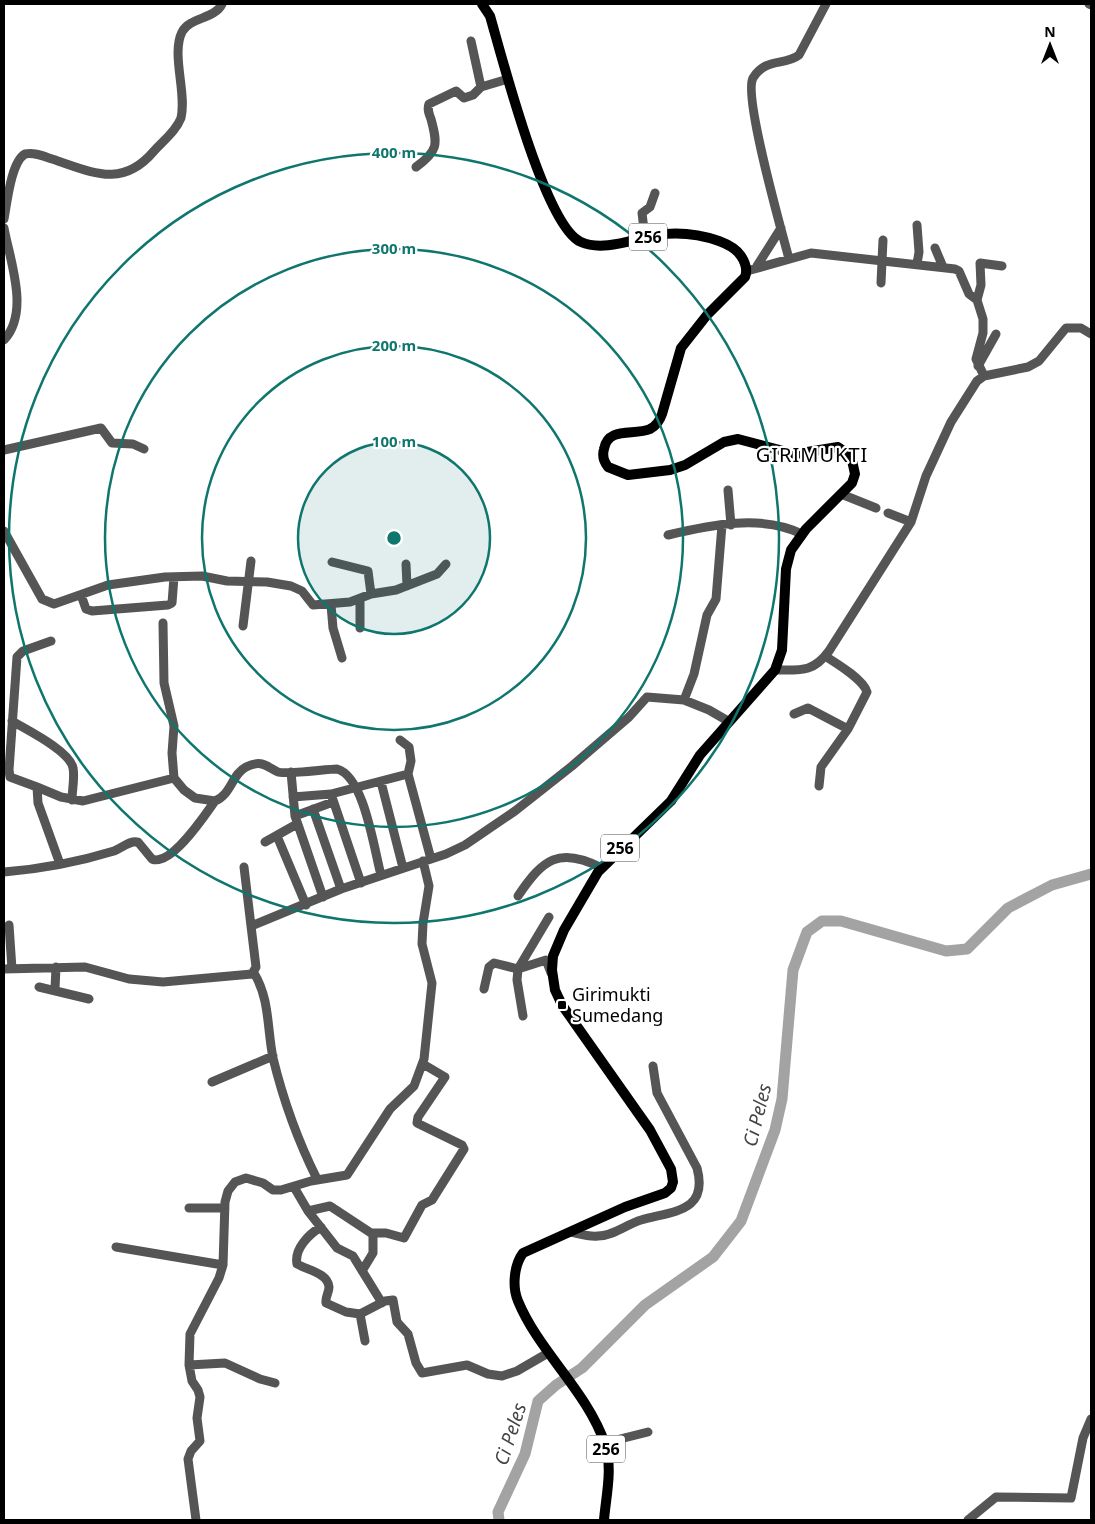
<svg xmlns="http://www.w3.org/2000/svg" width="1095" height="1524" viewBox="0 0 1095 1524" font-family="'Noto Sans',sans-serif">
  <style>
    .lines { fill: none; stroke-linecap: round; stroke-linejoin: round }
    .river { stroke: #a3a3a3; stroke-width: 11 }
    .minor { stroke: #555; stroke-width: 9 }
    .major { stroke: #000; stroke-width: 10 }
    .ring { fill: none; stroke: #0f766e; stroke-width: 2.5 }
    .poi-dot { fill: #000; stroke: #fff; stroke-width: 2 }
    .labels { text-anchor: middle; stroke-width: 4.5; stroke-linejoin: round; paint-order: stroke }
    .shield { fill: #fff; stroke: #4c4c4c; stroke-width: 1 }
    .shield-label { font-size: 16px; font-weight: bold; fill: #000 }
    .poi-label { font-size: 18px; fill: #000; stroke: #fff; text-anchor: start }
    .water-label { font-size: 19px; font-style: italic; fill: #444; stroke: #fff }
    .quarter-label { font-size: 20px; letter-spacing: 1px; fill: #000; stroke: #fff }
    .centre { fill: #0f766e; stroke: #fff; stroke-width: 2.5 }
    .ring-label { font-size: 15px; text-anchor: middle; font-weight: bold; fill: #0f766e; stroke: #fff; stroke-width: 4.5; stroke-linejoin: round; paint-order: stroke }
  </style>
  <rect width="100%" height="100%" fill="#fff"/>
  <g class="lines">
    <!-- river -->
    <path class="river" d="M499 1520 498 1512 525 1454 538 1401 556 1385 582 1368 645 1305 713 1257 741 1221 775 1130 782 1099 793 970 807 932 822 921H841L946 951 967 949 1008 908 1052 885 1091 874"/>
    <!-- minor -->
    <path class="minor" d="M1089 4 1091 5
      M471 41 481 87
      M416 167C438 151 438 145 431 119 429 114 427 109 429 104L456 91 464 98 473 95 481 87 508 79
      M4 219C7 203 11 162 25 154 34 152 43 156 52 159 92 172 122 189 154 151 164 140 176 131 181 118 187 93 171 54 182 32 190 17 215 19 222 4
      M4 228C10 261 30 312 4 340
      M645 238 642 213 650 207 655 193
      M935 248 943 267
      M789 259C782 232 743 96 753 78 766 57 785 66 799 55L826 4
      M917 264 919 252 917 225
      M757 266 781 228
      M747 271 811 253 955 269 959 271 969 294 977 300 983 319V333L976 359 984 376
      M881 283 883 240
      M977 300 981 285 980 263 1002 266
      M978 366 996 334
      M4 450 101 428 112 443 133 444 144 449
      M728 490 731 525
      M841 494 876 508
      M888 513 911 522
      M4 531 42 599 54 604 108 585 165 577 202 576 227 581 267 582 291 586 302 591 313 605 350 602 371 594 396 590 437 574 446 564
      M668 535C710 525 762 514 802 534
      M332 562 368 571 371 594
      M406 564 407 586
      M81 595 86 609 92 611 168 605 172 603 174 577
      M360 599V628
      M331 605 333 628 342 658
      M163 623 164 683 174 726 172 753 174 778 184 790 195 798 215 801C231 795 232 774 246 767 262 759 267 767 278 772 285 775 327 769 337 769 364 776 374 849 381 875
      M243 626 251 561
      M51 641 23 651 17 657 9 770 10 777 37 787 38 803 60 864
      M775 670C800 670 813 673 829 651L911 522 926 476 951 422 977 381 984 376 1028 367 1039 361 1066 328H1081L1091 334
      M684 700 694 674 707 615 716 599 722 525
      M794 714 808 708 848 729
      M12 721C27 730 70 751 73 768 75 778 72 790 72 800
      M400 740 409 747 411 761 408 774 431 859
      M291 772 295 816 323 897
      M381 782 403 868
      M819 786 821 767 848 729 867 692C863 679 836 663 825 656
      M37 787 61 797 83 801 174 778
      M293 797 331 794
      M313 809 341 889
      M295 816 333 802
      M277 836 306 905
      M265 842 297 824
      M244 867 251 926
      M4 872C41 869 78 862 114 851 122 848 130 840 138 842L152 859C171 867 205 815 215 801
      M361 883 331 794 408 774
      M518 896C543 859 559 846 602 868
      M9 925 12 969
      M4 969 85 967 129 979 163 982 252 974 256 967 251 926 341 889 446 854 465 845 515 811 572 766 629 717 647 697 684 700 709 710 728 721
      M254 973C270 999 267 1029 273 1058 283 1099 298 1141 317 1179
      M39 987 89 999
      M55 989 56 967
      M484 989 489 967 494 963 518 969 546 960 551 973
      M523 1016 517 980 518 969 549 917
      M212 1082 273 1056
      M294 1187 308 1211 337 1248 353 1256 382 1303
      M189 1208H225
      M308 1211 330 1206 371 1233H386L404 1238 422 1205 432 1200 464 1149 462 1145 417 1123 418 1117 445 1077 423 1064
      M321 1227C309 1234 294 1249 297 1264 307 1270 328 1273 329 1287 329 1293 325 1297 326 1303L346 1312 360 1314 365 1341
      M571 1232C580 1234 589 1237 598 1236 613 1236 627 1224 641 1220 671 1211 709 1213 697 1168L657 1093 653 1066
      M116 1247 223 1265
      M362 1271 373 1253V1233
      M360 1314 385 1301 393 1300 397 1322 408 1334 416 1363 422 1373 467 1365 488 1374 502 1376 517 1371 548 1353
      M189 1365 225 1363 260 1379 275 1383
      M604 1443 648 1432
      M196 1520 188 1459 191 1451 200 1441 197 1418 200 1397 198 1390 192 1381 189 1365 190 1334 219 1278 223 1265 225 1202 228 1191 235 1182 246 1178 263 1183 273 1190H281L311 1181 347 1175 390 1109 414 1086 424 1059 432 983 422 944 423 923 429 886 423 861
      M968 1520 996 1497 1071 1498 1083 1438 1091 1419"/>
    <!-- major -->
    <path class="major" d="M482 4 490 16C502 57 545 227 581 242 603 252 633 239 656 235 676 232 699 234 719 241 727 244 736 248 741 256 745 262 748 269 745 277L707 315 681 348 662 414C660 420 656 426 650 429 634 436 608 426 604 449 602 456 604 462 608 467L628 475 670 470 685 465 724 442 738 439 795 454 838 447 851 456 855 474 852 483 806 529 791 550 786 569 782 650 775 670 700 755 671 801 598 872 564 930 553 956 552 970 555 990 562 1005 650 1130 671 1169 673 1182 671 1188 665 1193 625 1207 523 1253C514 1265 512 1287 518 1301 539 1352 587 1391 605 1444 613 1468 606 1496 604 1520"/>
  </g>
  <!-- distance rings -->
  <circle cx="394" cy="538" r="96" fill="#0f766e" fill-opacity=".12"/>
  <g class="ring">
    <circle cx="394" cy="538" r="96"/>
    <circle cx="394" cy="538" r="192"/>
    <circle cx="394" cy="538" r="289"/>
    <circle cx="394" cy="538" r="385"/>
  </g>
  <!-- markers -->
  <rect class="poi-dot" x="557" y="1000" width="10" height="10" rx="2.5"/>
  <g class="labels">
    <!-- shield labels -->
    <g class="shield">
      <rect x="629" y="223.5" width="38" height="27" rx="4"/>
      <rect x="601" y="834.5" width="38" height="27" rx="4"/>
      <rect x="587" y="1435.5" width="38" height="27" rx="4"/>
    </g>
    <g class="shield-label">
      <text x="648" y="243">256</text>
      <text x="620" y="854">256</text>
      <text x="606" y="1455">256</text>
    </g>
    <!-- poi labels -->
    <g class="poi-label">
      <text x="572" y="1001">Girimukti<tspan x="572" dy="21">Sumedang</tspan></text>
    </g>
    <!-- water labels -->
    <g class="water-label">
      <text transform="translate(757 1115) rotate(-76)" y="7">Ci Peles</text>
      <text transform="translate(510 1434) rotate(-72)" y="7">Ci Peles</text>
    </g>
    <!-- quarter labels -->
    <g class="quarter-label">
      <text x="812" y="462">GIRIMUKTI</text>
    </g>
  </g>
  <circle cx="394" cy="538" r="8" class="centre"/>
  <g class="ring-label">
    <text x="394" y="158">400 m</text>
    <text x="394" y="254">300 m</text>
    <text x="394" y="351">200 m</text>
    <text x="394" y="447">100 m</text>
  </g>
  <!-- border -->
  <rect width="1095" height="1524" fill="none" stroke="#000000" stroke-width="10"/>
  <!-- north arrow -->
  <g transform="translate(1050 45)" stroke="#ffffff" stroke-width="4" paint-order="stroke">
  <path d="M0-4L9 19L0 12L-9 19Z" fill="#000000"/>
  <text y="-8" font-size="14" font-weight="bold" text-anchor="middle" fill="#000000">N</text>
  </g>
</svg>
